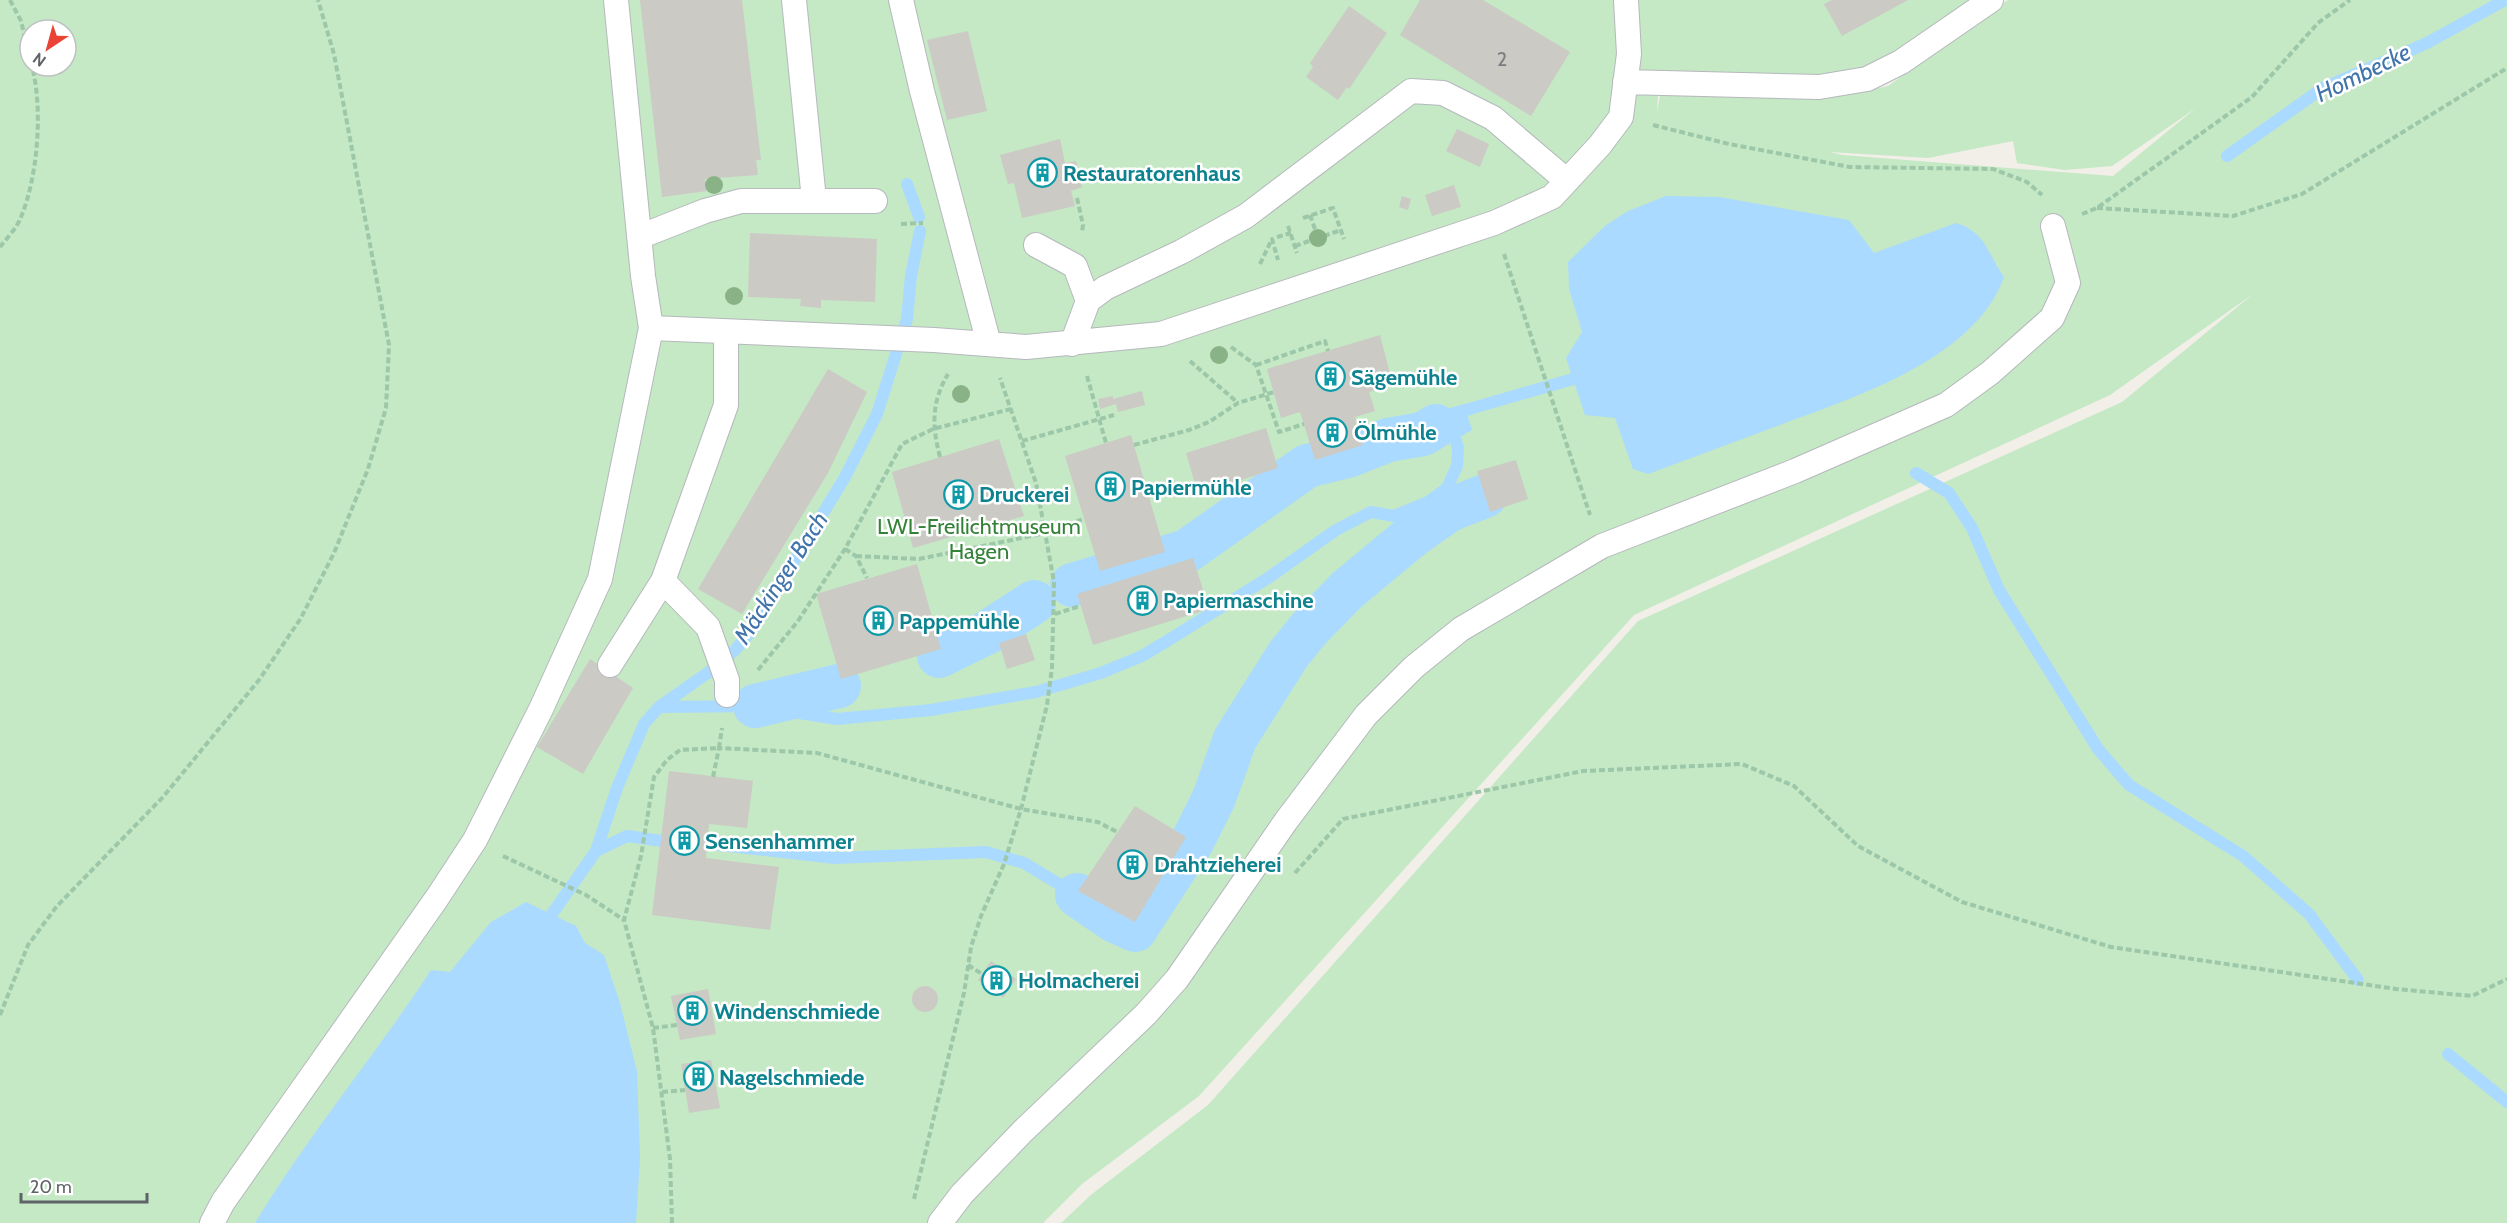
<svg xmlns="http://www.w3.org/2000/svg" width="2507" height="1223" viewBox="0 0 2507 1223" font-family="Cabin,sans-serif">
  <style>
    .green { fill: #c5e8c5; fill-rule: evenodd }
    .water { fill: #aadaff }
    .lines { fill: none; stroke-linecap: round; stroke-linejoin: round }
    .stream { stroke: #aadaff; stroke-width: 12 }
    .canal { stroke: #aadaff; stroke-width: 44 }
    .building { fill: #cccac5 }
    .lane-casing { stroke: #b5b8bc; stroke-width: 26 }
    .path { stroke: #9cc7a9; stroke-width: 4; stroke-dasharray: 6 3; stroke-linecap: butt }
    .lane { stroke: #fff; stroke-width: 24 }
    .tree { fill: #89b387 }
    .labels { text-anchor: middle; stroke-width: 5; stroke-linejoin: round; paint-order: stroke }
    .number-label { font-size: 20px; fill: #7a7d7f }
    .culture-label { font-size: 22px; font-weight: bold; fill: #0d838f; stroke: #fff; text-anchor: start }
    .park-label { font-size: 22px; fill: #348238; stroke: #fff }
    .water-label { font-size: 24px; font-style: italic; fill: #4174aa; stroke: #fff }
  </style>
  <rect width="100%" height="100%" fill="#f1efe8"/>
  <!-- green -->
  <path class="green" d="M0 0H1999L1870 83 1658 94 1657 112 1660 96H1842L1888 86 2008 0H2507V1223H1061L1092 1194 1208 1105 1638 621 2122 402 2253 294 2110 395 1634 615 1199 1096 1082 1184 1043 1223H0ZM30 30H66V66H30ZM2196 108 2113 176 1842 155 1830 152 1928 158 2013 141 2017 163 2065 170 2112 166Z"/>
  <!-- water -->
  <path class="water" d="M1666 196 1719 197 1849 220 1874 253 1956 223C1986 232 1987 253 2004 277 1975 359 1855 397 1780 425 1736 441 1692 458 1648 474L1633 469 1615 418 1585 415 1566 358 1582 332 1569 289 1568 262 1606 225 1628 211Z
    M1464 404 1472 430 1455 440 1427 447 1419 417Z
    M526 902 576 926 585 943 604 955 620 1003 637 1071 640 1158 636 1223H255C308 1135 375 1056 431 970L450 972 491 922Z"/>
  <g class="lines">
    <!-- stream -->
    <path class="stream" d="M2227 156 2323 88 2427 43 2505 0
      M907 184 919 217
      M1453 419 1466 410 1573 379
      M1916 473 1949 493 1972 528 1999 590 2098 749 2129 785 2243 856 2309 914 2358 980
      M659 707 755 706 837 719 931 710 1036 692 1101 673 1142 656 1167 641 1268 578 1336 530 1371 512 1394 516 1428 502 1447 488 1457 466 1458 448 1451 425
      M710 844 835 858 986 852 1024 863 1077 895
      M596 851 627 836 662 841
      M552 914 596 851 617 788 644 724 659 707 709 672 735 650 753 629 845 477 877 414 907 319 911 276 920 231
      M2448 1054 2507 1102"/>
    <!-- canal -->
    <path class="canal" d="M1072 585 1187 551 1307 466 1348 456 1388 440 1423 434 1436 426
      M939 656 988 632 1034 602
      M755 706 839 686
      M1077 895 1115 921 1135 930 1192 842 1214 798 1235 739 1288 655 1309 629 1347 590 1412 536 1449 510 1485 496"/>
  </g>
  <!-- building -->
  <path class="building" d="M640 0H742L761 160H756L758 175 705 179 707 191 662 197Z
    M1420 0H1483L1570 52 1531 116 1400 35Z
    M1832 0H1908L1842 36 1824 4Z
    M1349 6 1387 33 1349 89 1347 87 1338 100 1306 77 1313 67 1310 63Z
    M968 31 987 111 947 120 927 40Z
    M1457 129 1489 144 1480 167 1446 151Z
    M1060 139 1065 163 1076 161 1082 187 1071 191 1075 206 1022 218 1014 183 1008 184 1000 155Z
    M1454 185 1461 207 1432 216 1425 195Z
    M1402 196 1411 199 1408 210 1399 207Z
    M750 233 877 239 875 302 821 300V308L800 306 801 299 748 297Z
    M1380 335 1393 385 1369 392 1375 411 1355 417 1363 445 1315 460 1300 412 1281 418 1267 369Z
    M828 369 867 392 828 473 742 614 698 589Z
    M1142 391 1145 405 1118 412 1116 404 1100 409 1098 399 1113 396V399Z
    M1266 428 1278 468 1198 494 1186 453Z
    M1131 435 1165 552 1100 571 1065 456Z
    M999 439 1024 516 913 548 892 472Z
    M1516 460 1528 499 1490 512 1477 471Z
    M1193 558 1209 609 1093 645 1077 594Z
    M917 564 941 649 841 679 816 594Z
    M1026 634 1035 660 1007 669 999 643Z
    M590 659 633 688 583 774 537 747Z
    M669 771 753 781 747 828 709 824 706 858 779 867 770 930 652 915Z
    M1135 806 1186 837 1135 922 1078 891Z
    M991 961 1016 979 1003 998 978 980Z
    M912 999a13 13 0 1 1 26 0a13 13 0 1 1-26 0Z
    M708 989 716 1034 680 1040 671 996Z
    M711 1060 720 1108 689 1113 681 1064Z"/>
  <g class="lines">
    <defs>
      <path id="lane" d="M616 0 643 276 651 328
        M794 0 814 200
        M901 0 922 91 989 344
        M1625 82 1819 87 1867 79 1901 62 1991 0
        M639 237 705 211 741 201H875
        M1036 245 1075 266 1088 301
        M726 332V405L663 581 708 627 727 680V695
        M1072 344 1088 301 1105 288 1181 252 1246 216 1411 91 1443 93 1493 118 1567 181
        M610 665 663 581
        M212 1223 223 1202 437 898 475 840 541 709 600 579 651 328 934 340 1026 347 1161 334 1494 223 1552 197 1600 145 1621 117 1629 54 1626 0
        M940 1223 962 1194 1023 1131 1146 1014 1177 979 1286 821 1366 715 1414 667 1461 629 1602 546 1795 471 1946 405 1990 373 2052 318 2068 283 2053 226"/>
    </defs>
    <!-- lane casing -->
    <use href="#lane" class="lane-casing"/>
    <!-- path -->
    <path class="path" d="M10 0 21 21 30 58
      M1653 125 1729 144 1850 167 1993 169 2027 182 2042 195
      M1077 198 1083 225 1082 232
      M2097 208 2233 216 2302 194 2507 68
      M2082 214 2097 208 2252 97 2318 23 2350 0
      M1310 215 1316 232
      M1303 218 1333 208 1344 239
      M901 224 923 223
      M1288 226 1297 253
      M1324 236 1341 230
      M1277 237 1291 233
      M1317 245 1311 238 1316 232 1324 235 1325 238 1321 244
      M1295 246 1312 240
      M0 247C7 238 17 228 21 217 38 176 43 109 32 66
      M1504 254 1590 515
      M1260 264 1272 239 1278 260
      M1231 347 1256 365 1279 432 1304 424
      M1190 361 1238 403
      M1256 365 1325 341 1328 351
      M1087 376 1106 443
      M1022 441 1114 415
      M1134 445 1189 430 1209 422 1238 403 1274 392
      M940 457C932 426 931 403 948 374
      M845 549 856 556 867 578
      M856 556 919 559 1046 533 1083 519
      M1055 614 1080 606
      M758 670 798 621 845 549 902 444 933 429 1011 409
      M713 777 719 748 817 753 1021 809 1098 822 1117 832
      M503 856 586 895 624 920
      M1295 873 1343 819 1583 771 1742 764 1794 786 1858 846 1962 902 2111 947 2396 989 2472 996 2507 979
      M968 965 982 974
      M0 1015 28 945 57 906 163 797 259 680 301 618 334 553 368 469 386 408 389 345 334 54 318 0
      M653 1028 677 1025
      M662 1092 685 1090
      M914 1199 964 993 971 947 981 916 1004 864 1021 809 1047 705 1052 668 1054 582 1036 483 1000 378
      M672 1223 670 1159 653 1028 624 920 641 856 654 777 667 760 680 750 719 748 722 728"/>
    <!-- lane -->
    <use href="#lane" class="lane"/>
  </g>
  <!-- trees -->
  <g class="tree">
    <circle cx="714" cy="185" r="9"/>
    <circle cx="1318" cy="238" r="9"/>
    <circle cx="734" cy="296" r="9"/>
    <circle cx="1219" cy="355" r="9"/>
    <circle cx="961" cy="394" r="9"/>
  </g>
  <!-- icons -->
  <defs>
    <symbol id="building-ring" viewBox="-11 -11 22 22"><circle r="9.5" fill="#fff" stroke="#0f9aa8" stroke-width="1.5"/><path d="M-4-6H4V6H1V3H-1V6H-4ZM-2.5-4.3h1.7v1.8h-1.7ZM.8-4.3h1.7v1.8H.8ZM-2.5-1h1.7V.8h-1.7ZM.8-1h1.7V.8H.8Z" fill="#0f9aa8"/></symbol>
  </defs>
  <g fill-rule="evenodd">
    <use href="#building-ring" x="1026" y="156" width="33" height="33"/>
    <use href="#building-ring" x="1314" y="360" width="33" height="33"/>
    <use href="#building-ring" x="1316" y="416" width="33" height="33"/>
    <use href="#building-ring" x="1094" y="470" width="33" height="33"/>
    <use href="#building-ring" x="942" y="478" width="33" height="33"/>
    <use href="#building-ring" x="1126" y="584" width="33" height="33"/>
    <use href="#building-ring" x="862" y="604" width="33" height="33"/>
    <use href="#building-ring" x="668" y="824" width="33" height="33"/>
    <use href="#building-ring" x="1116" y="848" width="33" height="33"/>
    <use href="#building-ring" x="980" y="964" width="33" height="33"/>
    <use href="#building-ring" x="676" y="994" width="33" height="33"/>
    <use href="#building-ring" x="682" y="1060" width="33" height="33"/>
  </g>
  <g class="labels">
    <!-- number labels -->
    <g class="number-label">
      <text x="1502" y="66">2</text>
    </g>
    <!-- culture labels -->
    <g class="culture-label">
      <text x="1063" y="181">Restauratorenhaus</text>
      <text x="1351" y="385">Sägemühle</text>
      <text x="1354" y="440">Ölmühle</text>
      <text x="1131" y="495">Papiermühle</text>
      <text x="979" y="502">Druckerei</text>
      <text x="1163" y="608">Papiermaschine</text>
      <text x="899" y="629">Pappemühle</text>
      <text x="705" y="849">Sensenhammer</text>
      <text x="1154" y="872">Drahtzieherei</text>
      <text x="1018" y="988">Holmacherei</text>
      <text x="714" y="1019">Windenschmiede</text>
      <text x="719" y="1085">Nagelschmiede</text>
    </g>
    <!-- park labels -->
    <g class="park-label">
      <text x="979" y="534">LWL-Freilichtmuseum<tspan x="979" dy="25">Hagen</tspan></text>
    </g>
    <!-- water labels -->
    <g class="water-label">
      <text transform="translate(2363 73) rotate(-26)" y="8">Hombecke</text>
      <text transform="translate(781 578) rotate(-57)" y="8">Mäckinger Bach</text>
    </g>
  </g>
  <!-- north arrow -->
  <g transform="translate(48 48) rotate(216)"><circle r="28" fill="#ffffff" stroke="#bfc1c3" stroke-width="1.5"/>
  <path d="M0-4.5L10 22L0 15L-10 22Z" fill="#ea4335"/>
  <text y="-9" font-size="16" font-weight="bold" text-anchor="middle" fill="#5f6368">N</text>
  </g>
  <!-- scale -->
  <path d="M21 1193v9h126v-9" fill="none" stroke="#5f6368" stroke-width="3"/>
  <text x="30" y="1193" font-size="18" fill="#5f6368" stroke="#ffffff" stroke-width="4.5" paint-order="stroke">20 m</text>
</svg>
